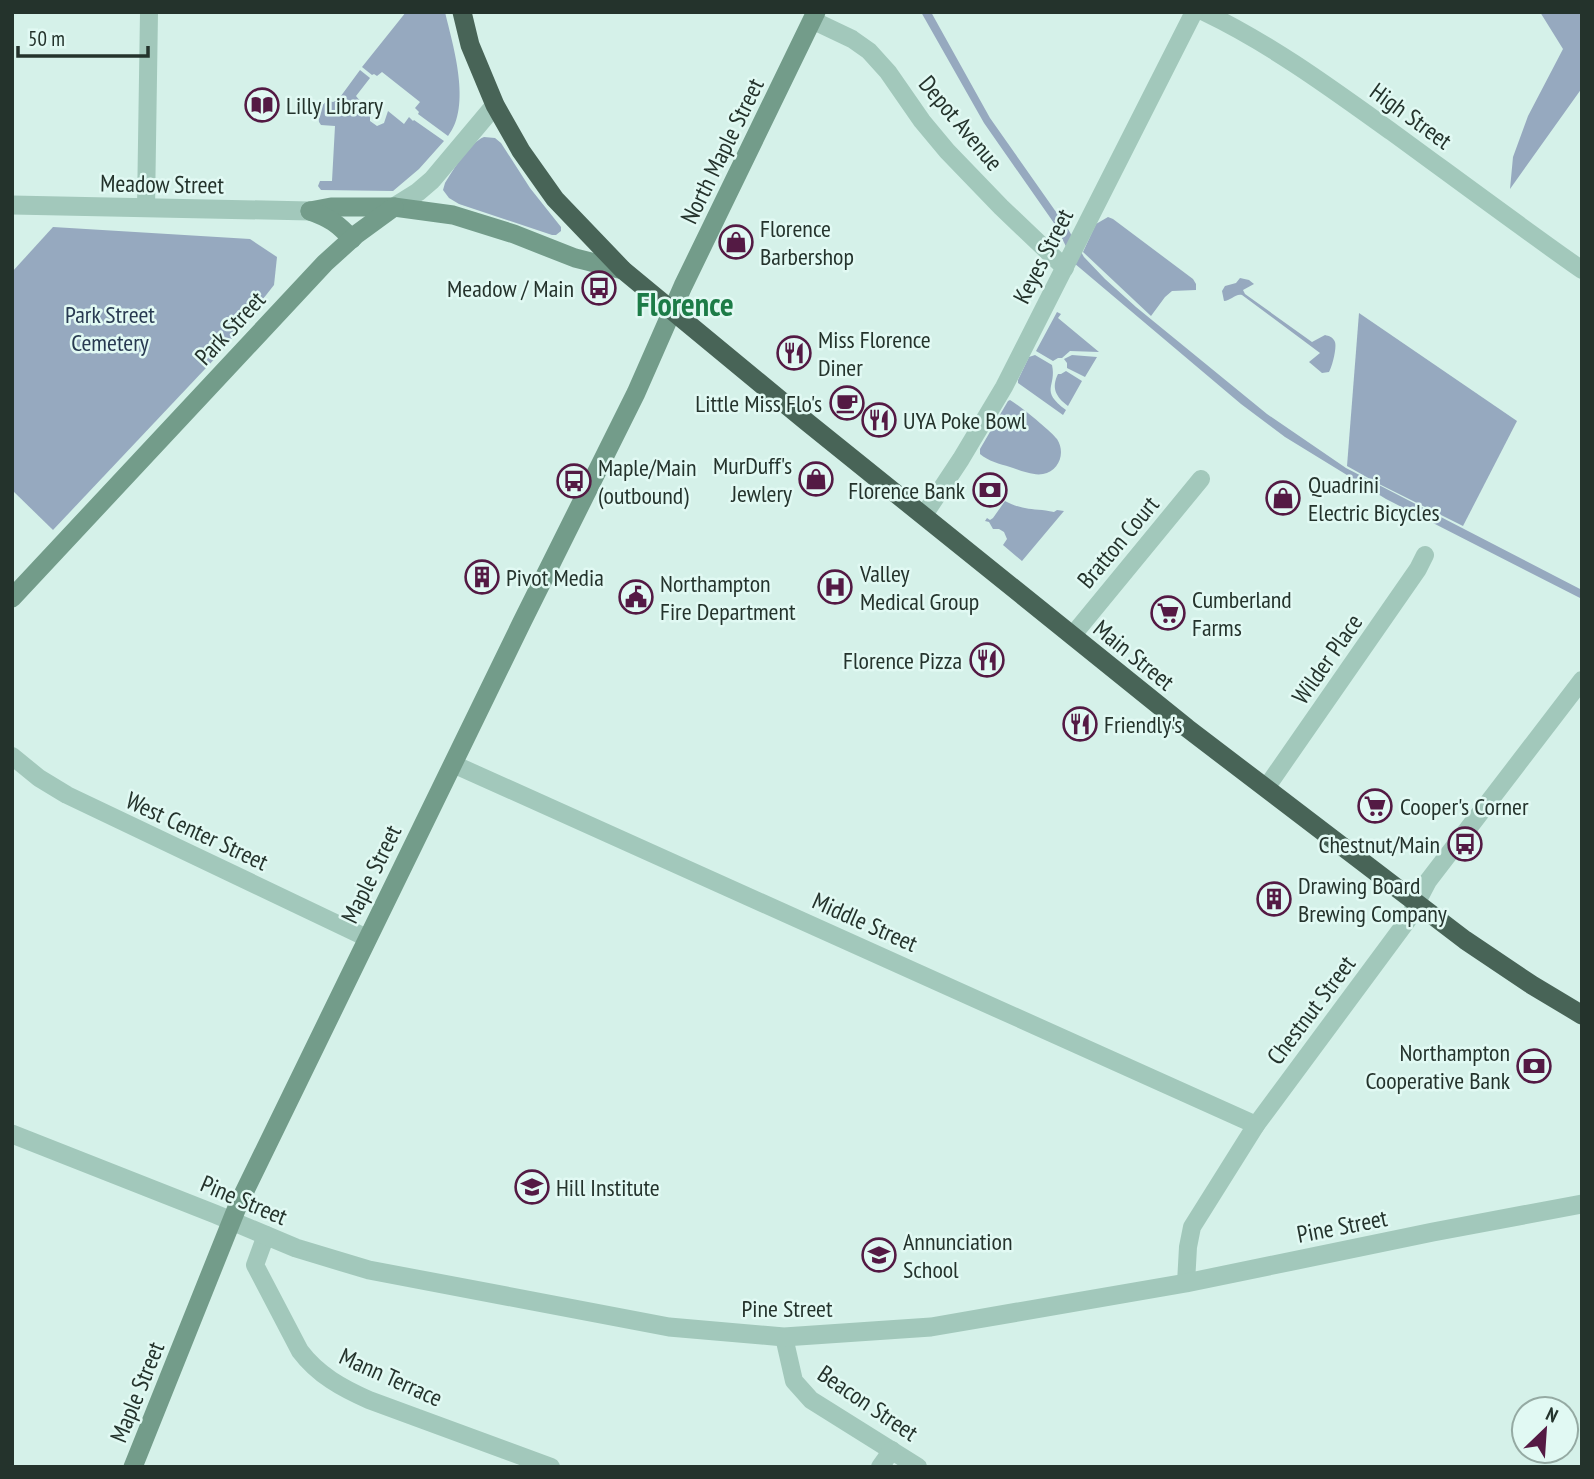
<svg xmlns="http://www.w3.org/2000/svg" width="1594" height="1479" font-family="'PT Sans Narrow',sans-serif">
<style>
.green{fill:#96a9bf}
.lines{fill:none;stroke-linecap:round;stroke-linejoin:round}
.minor{stroke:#a2c8bb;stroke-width:18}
.tertiary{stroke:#a2c8bb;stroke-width:19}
.secondary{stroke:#739c8a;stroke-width:19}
.trunk{stroke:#486457;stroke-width:19}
.labels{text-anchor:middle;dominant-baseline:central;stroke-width:5;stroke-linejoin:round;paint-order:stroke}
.poi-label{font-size:24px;fill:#24332c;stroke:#e1f9f3;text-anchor:start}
.street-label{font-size:24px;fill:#24332c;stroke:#e1f9f3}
.park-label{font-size:24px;fill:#283951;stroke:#e1f9f3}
.district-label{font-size:32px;font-weight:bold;fill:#1c7c47;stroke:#e1f9f3}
</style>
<rect width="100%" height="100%" fill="#d5f1e9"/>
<g class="green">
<path d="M406 12H445C453 46 472 106 448 136L418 114 419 112 415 108 420 102 382 72 377 76 374 74 372 75 362 67Z"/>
<path d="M921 12H931L990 118 1068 229 1084 257 1105 279 1136 307 1267 414 1346 468 1582 590V599L1386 499 1285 437 1241 404 1074 263 1056 226 984 123Z"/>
<path d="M1540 12H1582V88L1510 189 1513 157 1528 116 1563 49Z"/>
<path d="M360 70 370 78 356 96 370 113V121L377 126 384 123 388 111 404 124 409 117 413 121 414 120 444 141 419 169 393 191 321 190 318 186 320 181H332L335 126 321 125 319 122C318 113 319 105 328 101L333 102 338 100Z"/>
<path d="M484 137 495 138 501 143 530 188 561 227V231L556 235H552L459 204 449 198 443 190 445 183C454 169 469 143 484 137Z"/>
<path d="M1108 217 1113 219 1193 279 1196 284V290L1172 291 1165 297 1151 316 1083 252 1096 224Z"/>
<path d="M53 227 250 239 277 257 274 285 222 351 53 530 12 490V272Z"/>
<path d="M1240 278 1249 280 1254 284 1243 290 1245 294 1312 342 1325 335C1329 336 1333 337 1335 342 1337 348 1332 367 1329 372L1322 373 1309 362 1320 353 1242 295C1236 293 1230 301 1224 301L1222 291 1225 286 1236 283Z"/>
<path d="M1057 312 1061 314 1058 318 1099 352 1070 351 1062 358H1058L1053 361 1036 351Z"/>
<path d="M1359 313 1517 421 1463 526 1379 484 1347 466Z"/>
<path d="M1035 355 1052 365C1057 387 1039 390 1066 410L1063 415 1018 383V380L1029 357Z"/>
<path d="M1072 355 1097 357 1085 377 1067 368V363L1064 359Z"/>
<path d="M1066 371 1082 381 1068 406C1056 397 1051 388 1058 374H1061Z"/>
<path d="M1010 400C1019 405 1051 431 1057 439 1066 453 1059 471 1043 474 1033 476 1019 470 1010 467 1000 464 988 461 980 454V449L1008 401Z"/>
<path d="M1005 501C1024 511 1035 508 1054 512L1057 510 1064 511 1022 561 1003 545 1007 539 1004 532 999 529H993L989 522 985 521 987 518 990 520 993 518Z"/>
</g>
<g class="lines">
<g class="minor">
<path d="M1204 12C1271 44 1332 89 1392 132 1455 178 1518 225 1582 270"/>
<path d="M812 20 852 39 869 51 888 72 922 121 947 151 1001 207 1065 268"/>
<path d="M146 208 149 12"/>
<path d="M924 515 961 459 1004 387 1194 12"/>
<path d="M1072 636 1201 479"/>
<path d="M12 756 39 778 67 795 367 938"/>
<path d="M453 764 1256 1125"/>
<path d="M1266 788 1418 569 1425 555"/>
<path d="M266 1235 255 1265 300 1351C318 1375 342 1388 369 1400L551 1467"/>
<path d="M1186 1283 1188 1247 1192 1227 1256 1125 1407 921 1428 881 1582 680"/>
<path d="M784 1337 794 1381 811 1400 918 1467"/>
<path d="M880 1467 892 1450"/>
</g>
<g class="tertiary">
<path d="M12 205 310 211"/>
<path d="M394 207 418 192 432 180 495 105"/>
<path d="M12 1134 215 1214 296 1248 369 1270 669 1327 784 1337 931 1327 1186 1283 1433 1232 1582 1204"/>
</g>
<g class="secondary">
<path d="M310 211 331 207H394L453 215 514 234 575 258 623 270"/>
<path d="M310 211C330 218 338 224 352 239"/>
<path d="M12 598 325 263 357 234 394 207"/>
<path d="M133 1467 238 1205 522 622 636 393 683 286 816 12"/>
</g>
<path class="trunk" d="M462 12 470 45 495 105 521 151 555 199 623 270 807 422 1187 728 1465 940 1532 985 1582 1015"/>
</g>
<defs>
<symbol id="library-ring" viewBox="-11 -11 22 22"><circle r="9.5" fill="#e1f9f3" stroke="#541a44" stroke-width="1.5"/><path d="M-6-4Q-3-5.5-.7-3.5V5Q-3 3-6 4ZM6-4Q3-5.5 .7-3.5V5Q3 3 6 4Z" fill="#541a44"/></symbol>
<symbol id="shop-ring" viewBox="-11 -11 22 22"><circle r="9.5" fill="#e1f9f3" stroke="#541a44" stroke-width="1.5"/><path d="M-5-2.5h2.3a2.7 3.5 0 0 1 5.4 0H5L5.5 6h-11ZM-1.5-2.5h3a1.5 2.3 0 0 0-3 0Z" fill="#541a44"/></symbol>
<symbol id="bus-ring" viewBox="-11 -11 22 22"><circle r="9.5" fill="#e1f9f3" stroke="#541a44" stroke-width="1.5"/><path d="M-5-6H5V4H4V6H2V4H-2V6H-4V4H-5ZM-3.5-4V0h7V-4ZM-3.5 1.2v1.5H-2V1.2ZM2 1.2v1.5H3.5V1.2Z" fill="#541a44"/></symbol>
<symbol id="restaurant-ring" viewBox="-11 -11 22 22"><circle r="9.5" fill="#e1f9f3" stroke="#541a44" stroke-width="1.5"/><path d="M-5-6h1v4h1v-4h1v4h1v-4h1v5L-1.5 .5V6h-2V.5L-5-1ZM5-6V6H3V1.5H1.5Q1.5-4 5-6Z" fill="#541a44"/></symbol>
<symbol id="cafe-ring" viewBox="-11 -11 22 22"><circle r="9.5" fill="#e1f9f3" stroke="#541a44" stroke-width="1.5"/><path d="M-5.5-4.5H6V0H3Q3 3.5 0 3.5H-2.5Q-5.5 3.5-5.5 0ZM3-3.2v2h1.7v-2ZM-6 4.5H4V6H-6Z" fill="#541a44"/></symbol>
<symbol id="bank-ring" viewBox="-11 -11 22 22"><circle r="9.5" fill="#e1f9f3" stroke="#541a44" stroke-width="1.5"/><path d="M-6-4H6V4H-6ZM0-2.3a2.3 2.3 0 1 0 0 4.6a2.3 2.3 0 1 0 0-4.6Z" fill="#541a44"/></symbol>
<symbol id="building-ring" viewBox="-11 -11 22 22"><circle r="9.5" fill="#e1f9f3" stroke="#541a44" stroke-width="1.5"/><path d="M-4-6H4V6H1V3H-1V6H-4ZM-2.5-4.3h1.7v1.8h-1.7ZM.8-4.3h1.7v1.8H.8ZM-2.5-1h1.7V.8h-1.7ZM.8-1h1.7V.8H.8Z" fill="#541a44"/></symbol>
<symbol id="hospital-ring" viewBox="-11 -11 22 22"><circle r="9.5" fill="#e1f9f3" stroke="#541a44" stroke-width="1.5"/><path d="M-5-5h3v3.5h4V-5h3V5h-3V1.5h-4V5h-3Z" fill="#541a44"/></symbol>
<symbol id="civic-ring" viewBox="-11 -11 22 22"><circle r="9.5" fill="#e1f9f3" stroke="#541a44" stroke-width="1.5"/><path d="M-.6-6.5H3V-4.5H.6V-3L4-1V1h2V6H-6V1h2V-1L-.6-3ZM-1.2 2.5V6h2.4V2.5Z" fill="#541a44"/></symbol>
<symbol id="supermarket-ring" viewBox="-11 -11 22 22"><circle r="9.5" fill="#e1f9f3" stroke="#541a44" stroke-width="1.5"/><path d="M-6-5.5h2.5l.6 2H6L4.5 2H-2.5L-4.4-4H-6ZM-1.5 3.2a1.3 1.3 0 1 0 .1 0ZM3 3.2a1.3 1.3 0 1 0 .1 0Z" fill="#541a44"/></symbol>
<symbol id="school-ring" viewBox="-11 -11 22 22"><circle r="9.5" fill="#e1f9f3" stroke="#541a44" stroke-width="1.5"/><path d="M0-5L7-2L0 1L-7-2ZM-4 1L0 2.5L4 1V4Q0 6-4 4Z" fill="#541a44"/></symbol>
</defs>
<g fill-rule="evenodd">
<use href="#library-ring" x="243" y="86" width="38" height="38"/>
<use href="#shop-ring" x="717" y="223" width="38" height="38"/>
<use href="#bus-ring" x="580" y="269" width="38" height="38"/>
<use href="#restaurant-ring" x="775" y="334" width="38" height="38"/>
<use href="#cafe-ring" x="828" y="384" width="38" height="38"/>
<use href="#restaurant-ring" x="860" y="401" width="38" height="38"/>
<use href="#shop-ring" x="797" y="460" width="38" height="38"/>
<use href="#bus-ring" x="555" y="462" width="38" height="38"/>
<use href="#bank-ring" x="971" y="471" width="38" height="38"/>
<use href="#shop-ring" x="1264" y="479" width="38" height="38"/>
<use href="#building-ring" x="463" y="558" width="38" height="38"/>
<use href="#hospital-ring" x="816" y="568" width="38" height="38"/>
<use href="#civic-ring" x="617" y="578" width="38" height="38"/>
<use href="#supermarket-ring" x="1149" y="594" width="38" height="38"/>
<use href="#restaurant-ring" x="968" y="641" width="38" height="38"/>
<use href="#restaurant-ring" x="1061" y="705" width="38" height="38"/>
<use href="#supermarket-ring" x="1356" y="787" width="38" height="38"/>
<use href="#bus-ring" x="1446" y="825" width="38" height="38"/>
<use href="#building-ring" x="1255" y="880" width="38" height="38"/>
<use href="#bank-ring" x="1515" y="1047" width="38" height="38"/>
<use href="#school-ring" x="513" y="1168" width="38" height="38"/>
<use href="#school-ring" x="860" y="1236" width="38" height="38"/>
</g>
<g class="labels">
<g class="poi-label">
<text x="286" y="105">Lilly Library</text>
<text x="760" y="228">Florence<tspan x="760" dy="28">Barbershop</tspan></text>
<text x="574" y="288" text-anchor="end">Meadow / Main</text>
<text x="818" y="339">Miss Florence<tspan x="818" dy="28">Diner</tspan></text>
<text x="822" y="403" text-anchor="end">Little Miss Flo's</text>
<text x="903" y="420">UYA Poke Bowl</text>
<text x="792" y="465" text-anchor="end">MurDuff's<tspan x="792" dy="28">Jewlery</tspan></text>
<text x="598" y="467">Maple/Main<tspan x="598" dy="28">(outbound)</tspan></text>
<text x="1308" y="484">Quadrini<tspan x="1308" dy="28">Electric Bicycles</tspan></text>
<text x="965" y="490" text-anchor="end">Florence Bank</text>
<text x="860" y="573">Valley<tspan x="860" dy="28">Medical Group</tspan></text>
<text x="506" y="577">Pivot Media</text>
<text x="660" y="583">Northampton<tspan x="660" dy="28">Fire Department</tspan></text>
<text x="1192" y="599">Cumberland<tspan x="1192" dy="28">Farms</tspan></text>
<text x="962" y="660" text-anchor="end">Florence Pizza</text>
<text x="1104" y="724">Friendly's</text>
<text x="1400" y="806">Cooper's Corner</text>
<text x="1440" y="844" text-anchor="end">Chestnut/Main</text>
<text x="1298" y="885">Drawing Board<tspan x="1298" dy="28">Brewing Company</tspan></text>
<text x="1510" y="1052" text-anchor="end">Northampton<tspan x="1510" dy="28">Cooperative Bank</tspan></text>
<text x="556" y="1187">Hill Institute</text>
<text x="903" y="1241">Annunciation<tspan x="903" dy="28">School</tspan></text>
</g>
<g class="street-label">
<text transform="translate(1411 116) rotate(36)">High Street</text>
<text transform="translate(961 123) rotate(50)">Depot Avenue</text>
<text transform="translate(722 151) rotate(-64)">North Maple Street</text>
<text transform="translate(162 184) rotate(1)">Meadow Street</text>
<text transform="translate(1043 256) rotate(-63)">Keyes Street</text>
<text transform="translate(230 328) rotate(-47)">Park Street</text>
<text transform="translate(1118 542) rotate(-50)">Bratton Court</text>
<text transform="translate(1134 655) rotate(39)">Main Street</text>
<text transform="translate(1327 659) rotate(-55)">Wilder Place</text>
<text transform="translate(197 831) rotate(25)">West Center Street</text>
<text transform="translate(371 874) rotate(-64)">Maple Street</text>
<text transform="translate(865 922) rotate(24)">Middle Street</text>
<text transform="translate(1311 1010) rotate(-53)">Chestnut Street</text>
<text transform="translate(244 1200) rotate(23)">Pine Street</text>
<text transform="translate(1342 1226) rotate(-11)">Pine Street</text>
<text x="787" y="1308">Pine Street</text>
<text transform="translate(391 1377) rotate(24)">Mann Terrace</text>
<text transform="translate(137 1392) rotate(-68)">Maple Street</text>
<text transform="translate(868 1403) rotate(34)">Beacon Street</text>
</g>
<g class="park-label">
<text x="110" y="314">Park Street<tspan x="110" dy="28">Cemetery</tspan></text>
</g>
<g class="district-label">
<text x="685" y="304">Florence</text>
</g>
</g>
<rect width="1594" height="1479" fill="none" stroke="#24332c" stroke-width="28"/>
<g transform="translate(1545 1430) rotate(25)"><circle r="33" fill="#e1f9f3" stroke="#95aaa3" stroke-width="2"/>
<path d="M0-5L12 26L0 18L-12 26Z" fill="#541a44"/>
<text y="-10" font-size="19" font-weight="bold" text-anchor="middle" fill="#24332c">N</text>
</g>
<path d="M18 46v10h130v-10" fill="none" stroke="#24332c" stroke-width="3.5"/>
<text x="28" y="46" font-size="21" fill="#24332c" stroke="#e1f9f3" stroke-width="5" paint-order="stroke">50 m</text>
</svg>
